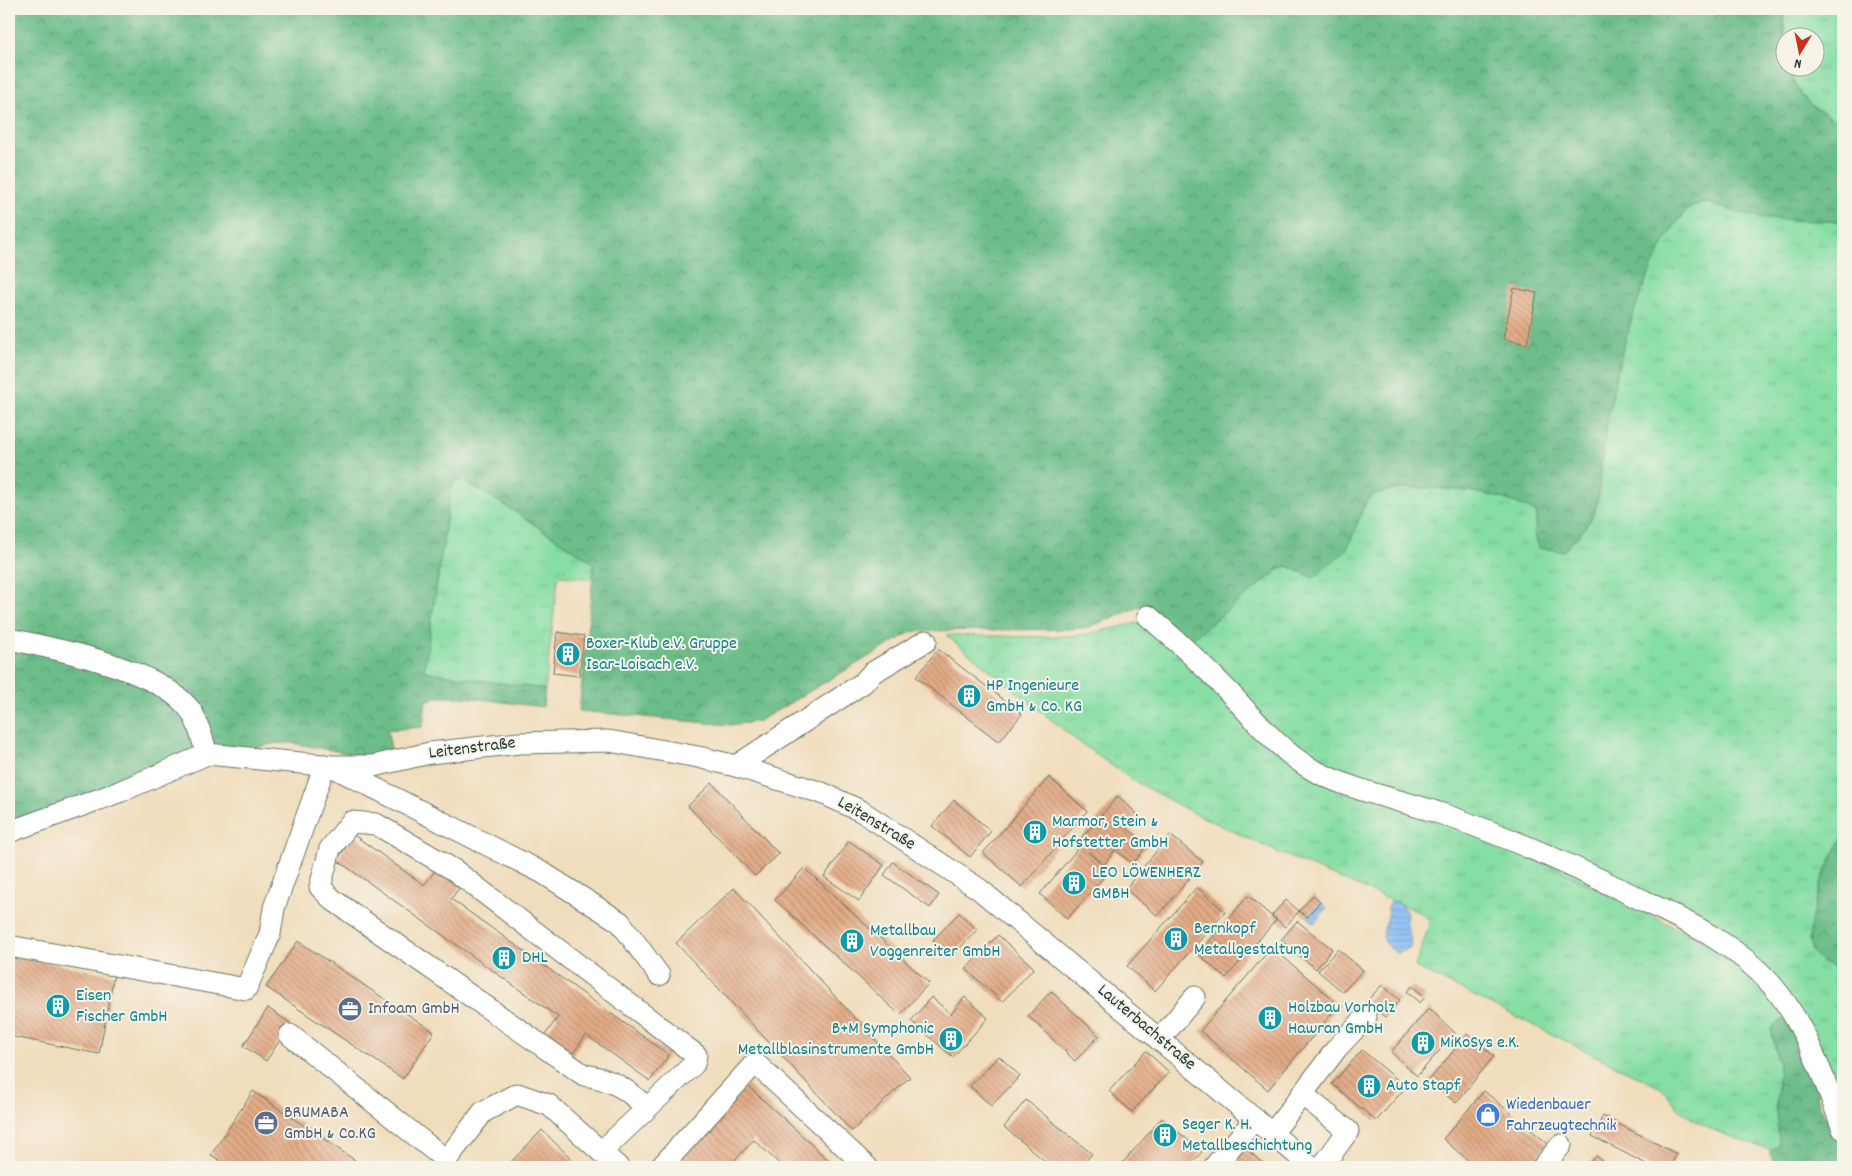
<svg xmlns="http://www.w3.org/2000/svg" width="1852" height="1176" font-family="Dekko,sans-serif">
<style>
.grass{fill:url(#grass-tufts);stroke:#528e6c}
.forest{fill:url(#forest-crowns);stroke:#467d5e}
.water{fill:url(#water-rules);stroke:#527c94}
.building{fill:url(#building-back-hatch)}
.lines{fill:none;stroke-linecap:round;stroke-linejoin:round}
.minor-casing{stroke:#687564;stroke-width:23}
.minor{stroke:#fff;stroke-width:21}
.labels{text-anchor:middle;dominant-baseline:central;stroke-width:4;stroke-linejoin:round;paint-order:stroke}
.culture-label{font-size:18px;fill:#0d838f;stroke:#f7f3e8;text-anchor:start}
.street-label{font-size:18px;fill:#1f3d34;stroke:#f7f3e8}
.service-label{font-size:18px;fill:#4e5e75;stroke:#f7f3e8;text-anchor:start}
.shop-label{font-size:18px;fill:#366cbe;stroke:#f7f3e8;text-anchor:start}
</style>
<defs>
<pattern id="grass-tufts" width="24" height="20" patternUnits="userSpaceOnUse" patternTransform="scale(1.25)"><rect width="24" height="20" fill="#85dea3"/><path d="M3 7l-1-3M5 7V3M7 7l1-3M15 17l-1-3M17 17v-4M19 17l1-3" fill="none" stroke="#72bf8d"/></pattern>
<pattern id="forest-crowns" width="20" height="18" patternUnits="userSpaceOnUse" patternTransform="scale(1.25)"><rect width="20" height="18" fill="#6cbd89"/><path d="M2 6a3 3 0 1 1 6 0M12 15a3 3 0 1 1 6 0" fill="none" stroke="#589b71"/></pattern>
<pattern id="water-rules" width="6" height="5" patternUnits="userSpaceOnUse" patternTransform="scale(1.25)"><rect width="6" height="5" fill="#85bcf5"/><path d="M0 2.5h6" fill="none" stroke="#6c9ac7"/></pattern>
<pattern id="building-back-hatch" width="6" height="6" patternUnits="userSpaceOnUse" patternTransform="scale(1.25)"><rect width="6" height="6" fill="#e3ab86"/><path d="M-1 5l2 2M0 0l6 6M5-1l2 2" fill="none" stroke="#b78c6e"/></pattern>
</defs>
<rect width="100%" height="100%" fill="#f7f3e8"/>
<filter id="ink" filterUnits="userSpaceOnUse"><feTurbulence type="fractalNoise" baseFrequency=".02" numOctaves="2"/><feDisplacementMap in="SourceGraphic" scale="10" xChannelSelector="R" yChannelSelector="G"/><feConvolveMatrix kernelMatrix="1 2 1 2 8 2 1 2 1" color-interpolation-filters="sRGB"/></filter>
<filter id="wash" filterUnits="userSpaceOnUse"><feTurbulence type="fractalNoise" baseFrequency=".0096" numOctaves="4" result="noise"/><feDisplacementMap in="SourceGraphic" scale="20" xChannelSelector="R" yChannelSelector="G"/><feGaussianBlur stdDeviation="1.12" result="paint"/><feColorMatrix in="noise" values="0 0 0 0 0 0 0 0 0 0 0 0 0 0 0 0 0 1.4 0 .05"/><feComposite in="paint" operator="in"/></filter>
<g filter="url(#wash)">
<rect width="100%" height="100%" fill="#f0ddbc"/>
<g class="grass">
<path d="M1783 9H1843V125C1815 107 1799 103 1789 68H1814V38L1785 37Z"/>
<path d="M1710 203C1756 219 1793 221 1841 221L1843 219V838C1822 867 1814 906 1809 940L1822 963 1843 971V1123L1804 1031 1735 947 1307 761 1185 644 1282 567 1288 566 1313 577 1348 547 1366 501C1383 480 1465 489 1490 495 1507 499 1523 505 1538 513L1535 535 1564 551C1575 540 1588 527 1594 512 1603 494 1600 465 1603 445 1614 374 1632 293 1670 232 1677 222 1684 210 1695 205 1699 203 1706 204 1710 203Z"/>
<path d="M454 480 463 481 489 495 591 561 594 566 593 579 560 576 558 578 545 689 491 682 424 671 451 487Z"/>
<path d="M1148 621 1282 753 1492 837 1733 956 1787 1018 1773 1026 1771 1029 1779 1065V1143L1777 1147 1770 1150C1744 1142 1706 1130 1685 1114 1676 1107 1670 1096 1661 1088L1415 967 1429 926 1428 919 1423 914 1277 852 1188 810 1132 780 1079 742 946 635 1052 637 1081 635Z"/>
</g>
<g class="forest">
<path d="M9 9H1783L1784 68H1789C1799 103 1815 107 1843 125V219L1841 221C1807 221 1773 221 1739 213 1726 210 1709 199 1696 205 1680 211 1671 231 1663 245 1630 306 1614 376 1604 444 1600 467 1599 489 1595 511L1587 525 1563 551 1539 548 1535 535 1537 513C1523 505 1506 499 1490 495 1465 489 1383 480 1366 501L1348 547 1337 559 1313 578 1288 566 1282 567 1185 644 1139 607 1089 627 1073 629 918 631 911 632 757 722 730 725 579 711 594 566 591 561 489 495 463 481 455 480 451 487 424 671 491 682 545 689 543 707 464 697H436L426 701 423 727 387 730 394 762 292 743H277L246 750 9 832Z"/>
<path d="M1843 838V971C1831 966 1819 963 1812 951 1801 931 1830 856 1843 838Z"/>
<path d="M1787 1018 1815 1079 1819 1105 1832 1126 1843 1151V1167H1774L1770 1150 1777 1147 1779 1143 1776 1112 1779 1065 1771 1029 1773 1026Z"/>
</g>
<g class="water">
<path d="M1398 901 1407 913C1404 927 1413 936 1410 948L1397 953C1376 939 1384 933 1389 913L1387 908 1390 902Z"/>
<path d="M1321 903 1327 908 1314 923 1308 917Z"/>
</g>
<g id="blocks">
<g class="building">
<path d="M1514 288 1537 293 1527 344 1503 339Z"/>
<path d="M557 632 584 636 579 676 553 673Z"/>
<path d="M938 649 1022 714 999 742 916 677Z"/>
<path d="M1049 777 1087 811 1022 887 983 853Z"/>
<path d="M712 783 779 854 755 876 688 806Z"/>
<path d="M1118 796 1137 814 1126 828 1148 844 1133 864 1115 850 1104 865 1088 852 1109 871 1067 919 1040 894 1080 846 1077 843Z"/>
<path d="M954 800 991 831 970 857 932 826Z"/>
<path d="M354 835 424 885 438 867 462 884 451 899 669 1055 650 1081 586 1035 572 1055 545 1035 558 1017 337 860Z"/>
<path d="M1170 835 1203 862 1158 916 1125 889Z"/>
<path d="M849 841 884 865 859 901 824 877Z"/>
<path d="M893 862 939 895 930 908 884 875Z"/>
<path d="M804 868 929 983 900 1015 775 900Z"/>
<path d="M1197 887 1225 912 1155 991 1127 966Z"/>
<path d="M734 888 910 1077 852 1131 676 943Z"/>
<path d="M1313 895 1320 901 1307 917 1299 911 1285 927 1272 915 1286 900 1299 911Z"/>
<path d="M1248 896 1276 920 1226 978 1198 954Z"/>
<path d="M959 913 977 930 951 957 933 940Z"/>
<path d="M1297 921 1332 949 1316 969 1281 940Z"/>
<path d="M998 935 1034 968 1002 1002 966 969Z"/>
<path d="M298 941 434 1032 403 1079 266 987Z"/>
<path d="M1272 947 1339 1005 1268 1090 1200 1031Z"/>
<path d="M1338 949 1363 970 1343 992 1318 971Z"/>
<path d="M9 955 114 975 99 1054 9 1036Z"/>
<path d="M1382 985 1400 1000 1385 1017 1366 1002Z"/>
<path d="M1412 986 1425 997 1420 1003 1407 992Z"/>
<path d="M1051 991 1099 1036 1075 1061 1028 1016Z"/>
<path d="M931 997 951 1014 965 997 988 1018 953 1057 911 1021Z"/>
<path d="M268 1008 291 1024 266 1061 243 1046Z"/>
<path d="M1429 1008 1455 1033 1417 1076 1391 1052Z"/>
<path d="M1467 1034 1494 1056 1456 1103 1429 1081Z"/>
<path d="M1362 1050 1406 1087 1376 1121 1332 1084Z"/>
<path d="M1146 1051 1169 1072 1132 1112 1109 1091Z"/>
<path d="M999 1056 1020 1076 991 1106 970 1086Z"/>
<path d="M747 1085 836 1167H783L754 1140 728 1167H670Z"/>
<path d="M253 1091 365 1167H230L211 1155Z"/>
<path d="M1484 1091 1548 1144 1528 1167H1476L1443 1139Z"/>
<path d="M1026 1100 1092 1154 1080 1167H1052L1004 1127Z"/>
<path d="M1603 1116 1677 1154 1670 1167H1652L1592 1136Z"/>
<path d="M1162 1118 1202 1152 1188 1167H1119Z"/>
<path d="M542 1130 580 1167H506Z"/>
<path d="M1243 1146 1267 1167H1224Z"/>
<path d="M1597 1156 1607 1167H1585Z"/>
</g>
</g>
</g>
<g filter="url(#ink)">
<use href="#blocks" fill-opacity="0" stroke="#687564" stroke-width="1"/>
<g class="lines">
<defs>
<g id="minor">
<path d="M1148 616C1176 640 1202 664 1227 690 1254 718 1278 750 1313 770 1352 791 1402 800 1445 815 1509 837 1571 865 1632 895 1681 919 1734 942 1771 984 1804 1021 1826 1083 1843 1129"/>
<path d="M9 639C59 650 160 668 191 711 198 721 203 742 207 754"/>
<path d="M736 766 863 683 872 673 926 641"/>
<path d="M337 769 543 873 620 922 659 975"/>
<path d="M9 832 119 792 207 754 332 766H373L430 753 519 743 609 741 698 757 736 766 822 793 861 811 979 889 1312 1167"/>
<path d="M9 946 246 989 270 934 274 908 325 765"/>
<path d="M290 1035 446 1160"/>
<path d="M1159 1040 1195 997"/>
<path d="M1302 1094 1348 1131 1322 1167"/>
<path d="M1272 1134 1337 1048 1366 1017"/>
<path d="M601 1152 694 1064 696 1055 454 870 376 824 351 822 330 849 320 887 333 900 584 1075C612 1079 627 1089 647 1108"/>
<path d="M441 1167 483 1112 517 1094 549 1105 618 1167"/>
<path d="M661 1167 755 1063 867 1167"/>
<path d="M1214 1167 1255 1119"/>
<path d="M1543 1167 1561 1145"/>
</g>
</defs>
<use href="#minor" class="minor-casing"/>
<use href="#minor" class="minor"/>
</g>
</g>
<defs>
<symbol id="building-disc" viewBox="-11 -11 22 22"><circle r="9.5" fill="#0f9aa8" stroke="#f7f3e8"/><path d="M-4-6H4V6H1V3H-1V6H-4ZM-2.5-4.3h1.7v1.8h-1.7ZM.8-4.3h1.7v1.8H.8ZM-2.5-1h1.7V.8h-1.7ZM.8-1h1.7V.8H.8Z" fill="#fff"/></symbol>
<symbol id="office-disc" viewBox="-11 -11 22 22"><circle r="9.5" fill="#5c6f8a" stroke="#f7f3e8"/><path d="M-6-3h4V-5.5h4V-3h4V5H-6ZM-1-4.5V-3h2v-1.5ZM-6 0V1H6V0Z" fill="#fff"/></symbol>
<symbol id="shop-disc" viewBox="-11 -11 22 22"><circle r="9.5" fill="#3f7fe0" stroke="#f7f3e8"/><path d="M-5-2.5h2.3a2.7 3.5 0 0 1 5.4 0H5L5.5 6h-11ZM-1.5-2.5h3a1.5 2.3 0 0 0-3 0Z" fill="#fff"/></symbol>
</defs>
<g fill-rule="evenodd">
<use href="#building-disc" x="554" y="640" width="28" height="28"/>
<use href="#building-disc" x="955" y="682" width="28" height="28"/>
<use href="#building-disc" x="1021" y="818" width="28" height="28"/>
<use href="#building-disc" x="1060" y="869" width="28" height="28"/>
<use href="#building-disc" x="1162" y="925" width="28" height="28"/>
<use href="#building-disc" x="838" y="927" width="28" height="28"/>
<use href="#building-disc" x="490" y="944" width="28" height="28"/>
<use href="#building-disc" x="44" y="992" width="28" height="28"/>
<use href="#office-disc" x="336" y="995" width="28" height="28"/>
<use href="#building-disc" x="1256" y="1004" width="28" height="28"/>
<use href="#building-disc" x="937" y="1025" width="28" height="28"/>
<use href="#building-disc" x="1409" y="1029" width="28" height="28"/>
<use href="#building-disc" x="1355" y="1072" width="28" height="28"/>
<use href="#shop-disc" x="1474" y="1101" width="28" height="28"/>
<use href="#office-disc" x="252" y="1109" width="28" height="28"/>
<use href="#building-disc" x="1151" y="1121" width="28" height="28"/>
</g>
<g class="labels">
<g class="culture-label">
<text x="586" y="644">Boxer-Klub e.V. Gruppe<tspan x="586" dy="21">Isar-Loisach e.V.</tspan></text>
<text x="986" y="686">HP Ingenieure<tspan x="986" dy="21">GmbH &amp; Co. KG</tspan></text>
<text x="1052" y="822">Marmor, Stein &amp;<tspan x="1052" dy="21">Hofstetter GmbH</tspan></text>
<text x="1092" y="873">LEO LÖWENHERZ<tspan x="1092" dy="21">GMBH</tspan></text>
<text x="1194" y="929">Bernkopf<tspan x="1194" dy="21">Metallgestaltung</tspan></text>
<text x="870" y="931">Metallbau<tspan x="870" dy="21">Voggenreiter GmbH</tspan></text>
<text x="522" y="958">DHL</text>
<text x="76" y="996">Eisen<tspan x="76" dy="21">Fischer GmbH</tspan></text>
<text x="1288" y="1008">Holzbau Vorholz<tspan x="1288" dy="21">Hawran GmbH</tspan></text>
<text x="934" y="1029" text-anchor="end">B+M Symphonic<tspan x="934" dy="21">Metallblasinstrumente GmbH</tspan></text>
<text x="1440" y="1043">MiKoSys e.K.</text>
<text x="1386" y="1086">Auto Stapf</text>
<text x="1182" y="1125">Seger K. H.<tspan x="1182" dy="21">Metallbeschichtung</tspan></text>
</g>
<g class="street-label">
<text transform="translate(472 749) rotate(-7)">Leitenstraße</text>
<text transform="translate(876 824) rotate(31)">Leitenstraße</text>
<text transform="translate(1146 1028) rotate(40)">Lauterbachstraße</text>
</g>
<g class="service-label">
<text x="368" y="1009">Infoam GmbH</text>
<text x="284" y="1113">BRUMABA<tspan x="284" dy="21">GmbH &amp; Co.KG</tspan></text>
</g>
<g class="shop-label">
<text x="1506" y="1105">Wiedenbauer<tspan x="1506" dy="21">Fahrzeugtechnik</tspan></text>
</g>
</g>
<rect width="1852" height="1176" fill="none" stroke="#f7f3e8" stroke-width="30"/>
<g transform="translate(1800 52) rotate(190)"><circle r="24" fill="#f7f3e8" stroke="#a1aaa0"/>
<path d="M0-4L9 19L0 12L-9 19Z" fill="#c8321e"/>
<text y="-8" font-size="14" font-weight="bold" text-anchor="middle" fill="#1f3d34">N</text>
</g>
</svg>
